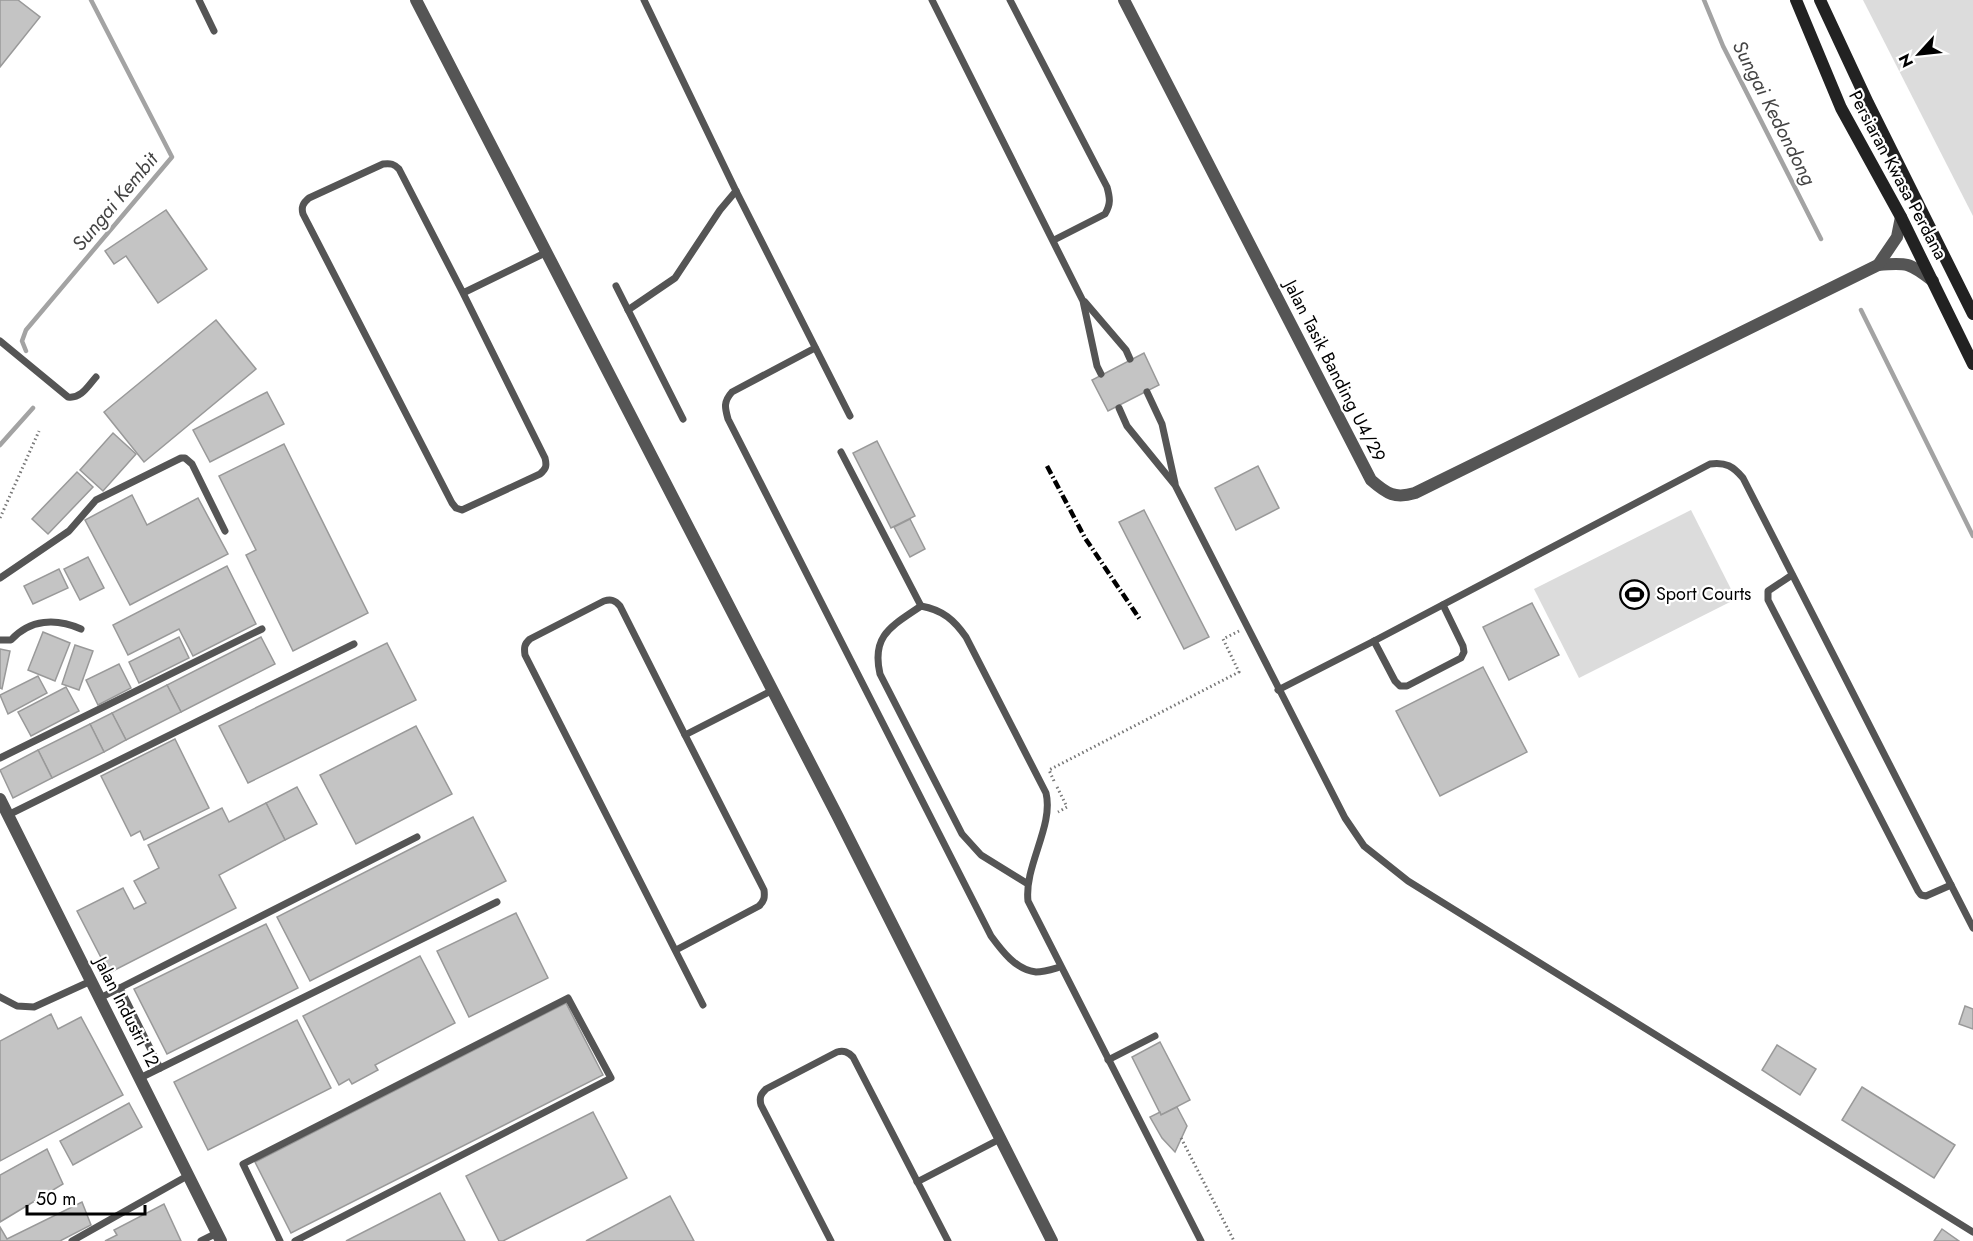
<svg xmlns="http://www.w3.org/2000/svg" width="1973" height="1241" font-family="Jost,sans-serif">
<style>
.green{fill:#dcdcdc}
.lines{fill:none;stroke-linecap:round;stroke-linejoin:round}
.stream{stroke:#a3a3a3;stroke-width:4.5}
.building{fill:#c4c4c4;stroke:#999;stroke-width:1.5}
.path{stroke:#777;stroke-width:3;stroke-dasharray:1.5 3;stroke-linecap:butt}
.service{stroke:#555;stroke-width:7}
.minor{stroke:#555;stroke-width:12}
.secondary{stroke:#222;stroke-width:12}
.rail{stroke:#000;stroke-width:4.5;stroke-dasharray:9 3 1.5 3;stroke-linecap:butt}
.labels{text-anchor:middle;dominant-baseline:central;stroke-width:4.5;stroke-linejoin:round;paint-order:stroke}
.street-label{font-size:18px;fill:#000;stroke:#fff}
.poi-label{font-size:18px;fill:#000;stroke:#fff;text-anchor:start}
.water-label{font-size:20px;font-style:italic;fill:#444;stroke:#fff}
</style>
<rect width="100%" height="100%" fill="#fff"/>
<g class="green">
<path d="M1863 0H1973V216Z"/>
<path d="M1691 510 1736 599 1579 678 1534 589Z"/>
</g>
<g class="lines">
<g class="stream">
<path d="M1704 0 1723 46 1821 239"/>
<path d="M1861 310 1973 536"/>
<path d="M26 351 22 341 26 330 172 157 91 0"/>
<path d="M0 445 33 408"/>
</g>
</g>
<g class="building">
<path d="M0 0H18L40 17 0 67Z"/>
<path d="M166 210 207 269 158 303 126 256 114 264 105 251Z"/>
<path d="M216 320 256 369 144 462 104 412Z"/>
<path d="M1144 353 1159 385 1108 411 1092 380Z"/>
<path d="M267 392 284 424 210 462 193 430Z"/>
<path d="M113 433 136 454 103 491 80 470Z"/>
<path d="M877 441 915 516 891 528 853 453Z"/>
<path d="M284 444 368 613 293 651 246 555 256 550 219 476Z"/>
<path d="M1258 466 1279 508 1236 530 1215 488Z"/>
<path d="M77 472 93 487 48 534 32 519Z"/>
<path d="M132 495 147 525 198 498 228 554 130 605 85 520Z"/>
<path d="M1144 510 1209 637 1184 649 1119 522Z"/>
<path d="M910 519 925 549 910 557 894 527Z"/>
<path d="M88 557 104 588 80 600 64 569Z"/>
<path d="M227 566 256 624 193 656 179 629 128 655 113 625Z"/>
<path d="M59 569 68 588 33 604 24 586Z"/>
<path d="M1532 603 1559 655 1509 680 1483 627Z"/>
<path d="M43 632 70 643 55 681 28 670Z"/>
<path d="M179 637 189 658 139 683 129 662Z"/>
<path d="M261 637 275 664 181 712 167 685Z"/>
<path d="M387 643 416 700 248 783 219 726Z"/>
<path d="M75 645 93 651 79 690 62 684Z"/>
<path d="M0 649 10 651 2 689 0 688Z"/>
<path d="M119 664 131 688 98 705 86 680Z"/>
<path d="M1483 667 1527 752 1440 796 1396 711Z"/>
<path d="M38 676 47 693 8 714 0 695Z"/>
<path d="M167 685 181 712 126 740 112 713Z"/>
<path d="M66 687 79 711 31 736 18 712Z"/>
<path d="M112 713 126 740 104 752 90 724Z"/>
<path d="M90 724 104 752 52 778 38 750Z"/>
<path d="M416 726 452 794 356 844 320 775Z"/>
<path d="M175 739 209 808 144 840 140 831 131 836 101 776Z"/>
<path d="M38 750 52 778 13 798 0 770Z"/>
<path d="M297 787 317 824 285 840 266 803Z"/>
<path d="M266 803 285 840 219 875 236 908 109 973 77 911 123 888 134 909 146 903 134 881 159 868 148 845 222 808 229 822Z"/>
<path d="M473 817 506 881 310 981 277 917Z"/>
<path d="M516 913 548 978 469 1017 437 951Z"/>
<path d="M266 924 298 988 167 1054 134 989Z"/>
<path d="M420 956 455 1023 375 1065 378 1070 352 1084 349 1079 339 1085 303 1016Z"/>
<path d="M566 1003 603 1075 291 1233 255 1162Z"/>
<path d="M1965 1006 1973 1009V1029L1959 1024Z"/>
<path d="M51 1014 58 1029 81 1017 123 1095 0 1161V1041Z"/>
<path d="M297 1020 331 1088 208 1150 174 1082Z"/>
<path d="M1160 1042 1190 1100 1161 1115 1132 1057Z"/>
<path d="M1777 1045 1816 1069 1800 1095 1762 1070Z"/>
<path d="M1862 1087 1955 1145 1934 1178 1842 1120Z"/>
<path d="M129 1103 142 1127 73 1165 60 1141Z"/>
<path d="M1177 1107 1187 1126 1175 1152 1162 1138 1150 1117 1160 1112 1161 1115Z"/>
<path d="M593 1112 627 1178 503 1241H499L466 1176Z"/>
<path d="M47 1149 63 1184 0 1222V1175Z"/>
<path d="M440 1193 465 1241H346Z"/>
<path d="M670 1196 694 1241H586Z"/>
<path d="M82 1202 91 1225 60 1241H0V1227L7 1239Z"/>
<path d="M164 1204 181 1241H105L117 1235 114 1230Z"/>
<path d="M1942 1229 1959 1241H1934Z"/>
</g>
<g class="lines">
<g class="path">
<path d="M0 518 39 431"/>
<path d="M1054 781 1049 770 1239 672 1223 639 1239 631"/>
<path d="M1057 787 1067 807 1058 812"/>
<path d="M1181 1138 1234 1241"/>
</g>
<g class="service">
<path d="M199 0 214 31"/>
<path d="M644 0 736 191 850 416"/>
<path d="M932 0 1083 301 1097 366 1101 374"/>
<path d="M1010 0 1107 187C1110 198 1111 204 1105 214L1054 240"/>
<path d="M616 286 683 419"/>
<path d="M463 293 399 169C394 164 391 163 383 164L309 198C303 203 301 207 303 214L452 503 456 508 462 510 540 474C546 469 547 466 545 458L463 293 547 252"/>
<path d="M1085 302 1126 350 1130 359"/>
<path d="M628 310 675 278 720 210 736 191"/>
<path d="M0 341 68 397C81 399 88 386 96 377"/>
<path d="M815 348 732 392C723 402 725 408 728 419L991 936C1002 951 1016 970 1036 972 1044 972 1053 969 1060 967"/>
<path d="M1147 392 1162 424 1175 483"/>
<path d="M1119 408 1127 426 1175 485 1345 818 1364 846 1408 881 1973 1232"/>
<path d="M841 452 921 606"/>
<path d="M1792 575 1768 591V600L1918 891 1921 895 1926 896 1951 885"/>
<path d="M0 578 69 531 96 500 181 458H185L192 464 225 531"/>
<path d="M0 640H11C30 619 56 618 81 629"/>
<path d="M1374 641 1395 681 1400 686H1407L1461 658 1464 652 1463 646 1443 605"/>
<path d="M1278 690 1374 641 1710 464C1726 462 1733 466 1743 478L1973 928"/>
<path d="M685 735 620 606C615 600 611 599 604 601L530 639C524 644 524 648 525 655L703 1005"/>
<path d="M0 758 262 629"/>
<path d="M8 815 354 644"/>
<path d="M1028 884 981 855 962 834 880 674C871 635 892 626 921 606 943 610 954 620 966 637L1046 793C1054 826 1024 866 1028 901L1201 1241"/>
<path d="M676 950 759 906C764 901 765 898 764 890L685 735 773 690"/>
<path d="M120 988 160 1068"/>
<path d="M0 997 17 1006 34 1007 91 981"/>
<path d="M100 998 417 837"/>
<path d="M1108 1060 1155 1036"/>
<path d="M140 1078 497 902"/>
<path d="M917 1182 1000 1139"/>
<path d="M72 1241 189 1175"/>
<path d="M201 1241 217 1233"/>
<path d="M280 1241 243 1164 568 998 611 1078 295 1241"/>
<path d="M831 1241 761 1105C759 1097 761 1094 766 1089L837 1052C844 1050 848 1052 853 1057L948 1241"/>
</g>
<g class="minor">
<path d="M416 0 838 817 1052 1241"/>
<path d="M1124 0 1371 480C1387 494 1395 499 1415 493L1878 265C1907 262 1910 263 1933 281"/>
<path d="M1878 265 1897 237 1901 217"/>
<path d="M0 799 221 1241"/>
</g>
<g class="secondary">
<path d="M1796 0 1841 108 1901 217 1973 364"/>
<path d="M1820 0 1868 103 1973 314"/>
</g>
<path class="rail" d="M1047 466 1085 538 1141 621"/>
</g>
<defs>
<symbol id="stadium-ring" viewBox="-11 -11 22 22"><circle r="9.5" fill="#fff" stroke="#000" stroke-width="1.5"/><path d="M0-5a6.5 5 0 1 0 0 10a6.5 5 0 1 0 0-10ZM-3.5-1.8h7v3.6h-7Z" fill="#000"/></symbol>
</defs>
<g fill-rule="evenodd">
<use href="#stadium-ring" x="1618" y="578" width="33" height="33"/>
</g>
<g class="labels">
<g class="street-label">
<text transform="translate(1898 175) rotate(62)">Persiaran Kwasa Perdana</text>
<text transform="translate(1335 371) rotate(63)">Jalan Tasik Banding U4/29</text>
<text transform="translate(127 1012) rotate(63)">Jalan Industri 12</text>
</g>
<g class="poi-label">
<text x="1656" y="594">Sport Courts</text>
</g>
<g class="water-label">
<text transform="translate(1774 113) rotate(63)">Sungai Kedondong</text>
<text transform="translate(115 202) rotate(-50)">Sungai Kembit</text>
</g>
</g>
<g transform="translate(1919 54) rotate(243)" stroke="#ffffff" stroke-width="4.5" paint-order="stroke">
<path d="M0-4.5L10 22L0 15L-10 22Z" fill="#000000"/>
<text y="-9" font-size="16" font-weight="bold" text-anchor="middle" fill="#000000">N</text>
</g>
<path d="M27 1205v9h118v-9" fill="none" stroke="#000000" stroke-width="3"/>
<text x="36" y="1205" font-size="18" fill="#000000" stroke="#ffffff" stroke-width="4.5" paint-order="stroke">50 m</text>
</svg>
